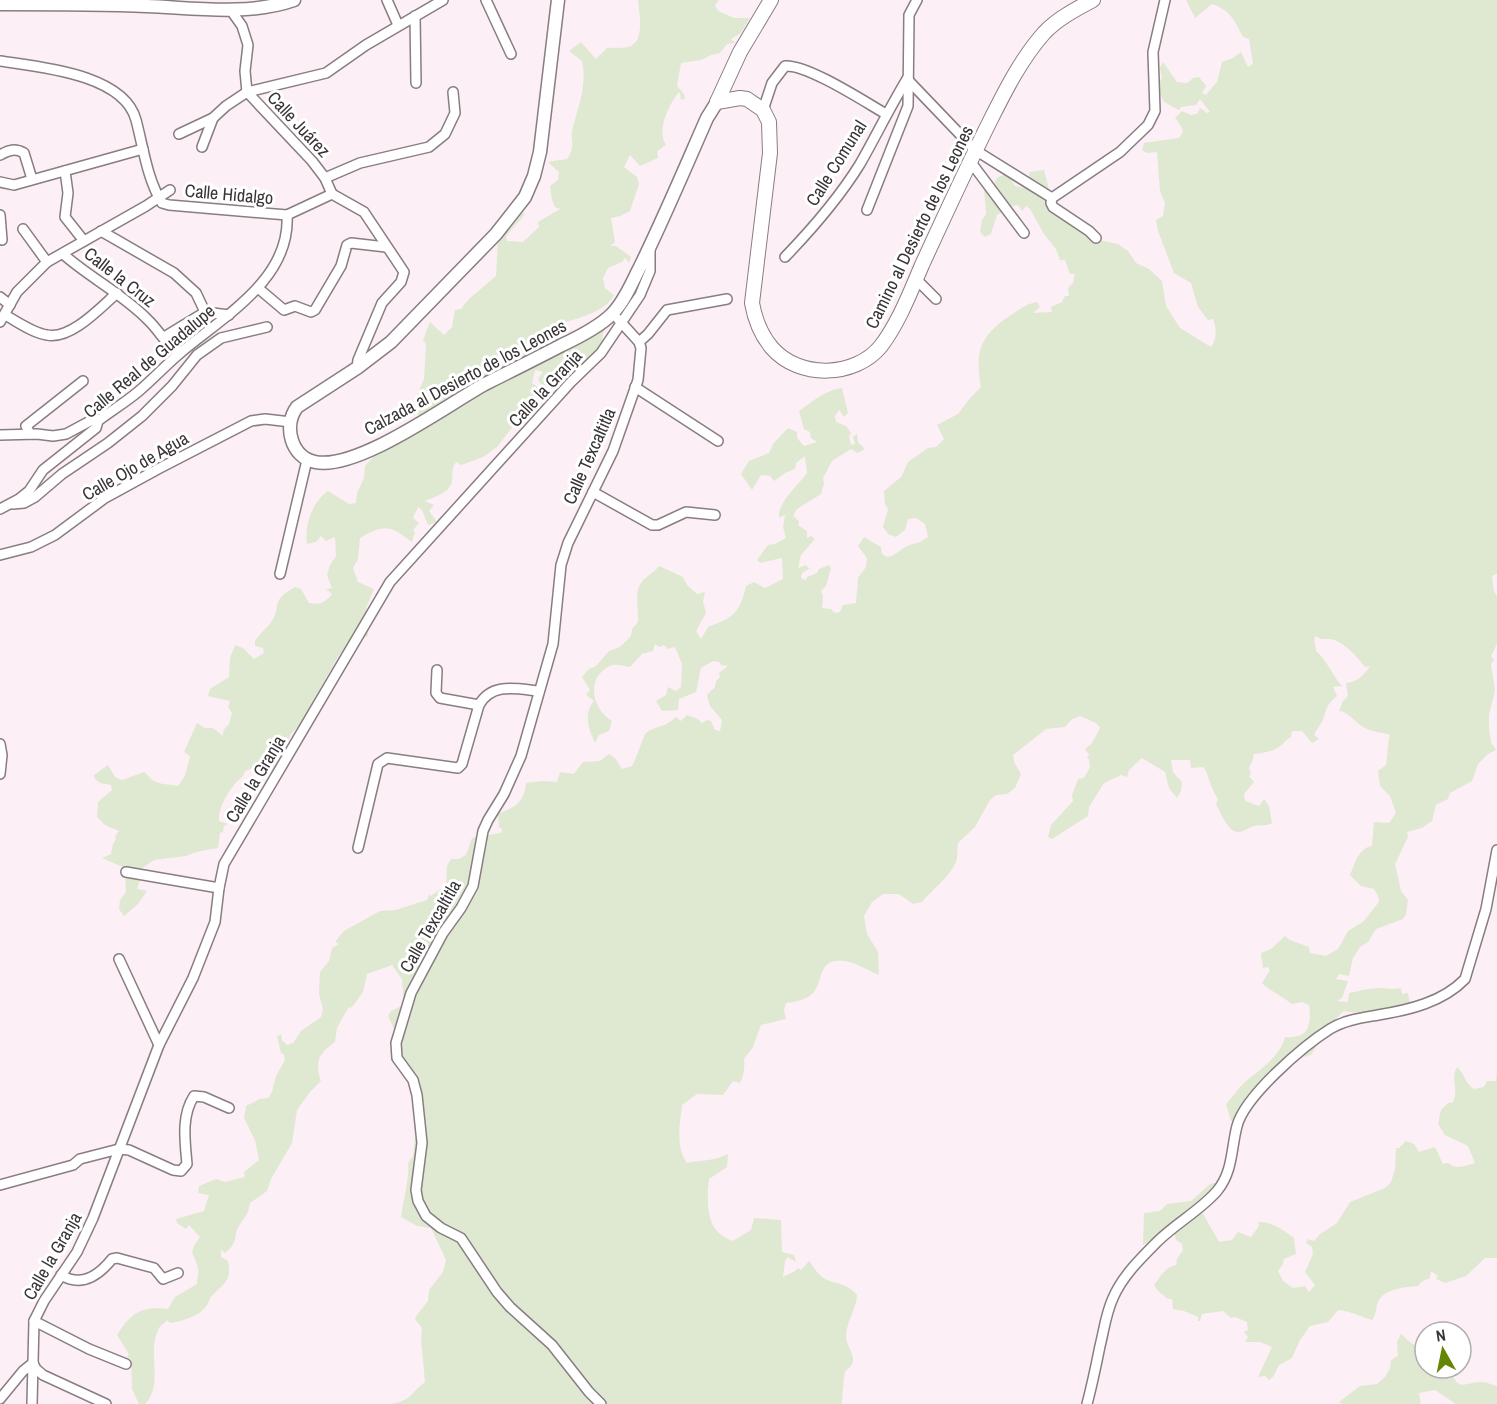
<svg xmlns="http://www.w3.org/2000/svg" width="1497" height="1404" font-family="'Archivo Narrow',sans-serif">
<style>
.green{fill:#dfe9d1}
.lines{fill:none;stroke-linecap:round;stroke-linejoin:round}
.minor-casing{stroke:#887d82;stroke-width:12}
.tertiary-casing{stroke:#887d82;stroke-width:15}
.secondary-casing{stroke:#887d82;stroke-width:16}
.minor{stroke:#fff;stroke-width:9}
.tertiary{stroke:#fff;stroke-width:12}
.secondary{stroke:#fff;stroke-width:14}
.labels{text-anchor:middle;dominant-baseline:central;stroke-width:6;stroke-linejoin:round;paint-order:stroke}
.street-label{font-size:18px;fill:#393436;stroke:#fff}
</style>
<rect width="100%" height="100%" fill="#fceff5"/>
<g class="green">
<path d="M638 0H719L715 5 718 11 734 18H750L741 33 731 39 736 43 727 44 720 53 711 55 701 60 681 63 677 86 684 94 685 99 681 100 680 93H678C669 105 656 130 666 145L657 151 658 158 640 166 630 155 624 167 637 177 639 184 630 211 620 216 611 218 615 242 610 246H616L631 257 629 263 625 258 622 262 608 268 603 278 605 288 614 295C607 310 581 318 565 322L559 338 572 346 605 316 608 325 603 333 602 343 578 376 556 380 552 379 549 387 543 388 538 379 543 372 535 370 532 383 542 390 541 398 533 405 528 415 514 425 497 447 483 457 461 465 456 462C451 469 453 472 452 481 450 493 434 497 425 501L434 505 429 511 437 522 428 525 422 510 418 507 413 518 419 523 413 530 415 532 412 542C391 526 385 523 360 538L358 559 353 568 358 582 374 589 366 608 368 636 350 643 339 655 311 704 308 716 291 734 274 768 259 766 245 771C243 779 238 779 234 785 226 795 218 809 219 821L228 824 224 826 223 832 220 833 218 848 196 852 186 856 154 860 135 873 141 876 137 889 147 891 138 904 124 916 119 909 120 900 126 892 125 868 102 858 111 854 113 844 116 839 115 836 119 831 105 825 97 817 98 802 112 790 111 785 100 783 95 779 94 775 108 765 115 777 122 780 144 772C147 774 149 777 152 780 159 785 170 784 178 786L185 776 190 756 184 752 197 723 205 728H213L223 736V731L229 724 232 713 228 707 230 701 208 696 210 689 229 677 230 658 235 645 243 648 254 659 264 653 263 648 255 646V641C259 635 263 631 268 626 284 609 267 602 295 587L301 589 309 603C320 605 325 603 332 594L326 589 332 588 327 575 330 565 336 556 335 537 326 541 321 536 316 542 307 544C304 525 313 501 328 491L349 504 356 503 357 493 364 478 365 466 388 440 420 417 414 408 418 393 424 379 426 344 423 340 430 322 444 335 452 327 455 310 461 309 469 299 496 276 498 238 519 212 525 214C519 222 511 229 506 237L507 241 523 242 539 227 538 222 560 209 555 207 552 200 550 186 558 180 559 172 548 162 567 159C577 145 569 141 573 127 579 104 587 85 582 61L569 51 581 42 596 59 607 48C615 47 623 49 631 46 645 39 639 13 638 0Z"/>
<path d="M1186 0H1497V574L1492 576 1494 591 1497 596V644L1491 656 1494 660 1491 664 1495 690 1489 715V728L1491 742 1496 750 1488 754 1478 764 1472 781 1450 793 1448 799 1436 805 1432 821 1422 828 1407 832 1408 837 1395 864 1401 891 1408 900 1406 914 1403 919 1376 929 1368 942 1360 947 1353 958 1349 976 1339 974 1336 979 1348 981 1342 998 1337 1001 1348 1002 1349 993C1359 991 1370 988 1380 988 1388 988 1392 990 1401 988L1402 994 1408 993 1410 1004 1370 1019 1358 1013 1344 1011C1331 1022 1320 1040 1311 1055L1288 1061 1243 1116 1231 1121 1226 1104C1233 1097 1238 1088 1245 1082 1260 1069 1280 1057 1285 1037 1308 1039 1312 1026 1309 1005L1302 1002 1292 1004C1282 996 1271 992 1262 983L1270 970 1268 967 1263 968 1261 953 1271 949 1285 936 1290 940 1309 947 1310 953 1326 956 1338 949 1348 931 1363 922 1379 902 1378 896 1374 889 1361 886 1350 875C1355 863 1359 848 1372 846L1374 822 1389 823 1396 813 1390 796 1380 786 1378 771 1386 765C1388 755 1387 745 1390 735 1382 732 1372 732 1365 728 1355 723 1351 713 1339 711L1343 701 1348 696 1346 683C1358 682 1364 675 1370 666L1365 667C1357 656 1343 641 1330 639 1323 639 1321 640 1316 636L1314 638 1316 651C1327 660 1332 675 1342 686L1333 687 1337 696C1323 709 1329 706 1322 722 1319 727 1316 730 1314 735L1319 739 1312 743 1302 731H1292L1291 737C1285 740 1284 744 1279 747 1272 752 1262 753 1254 754L1252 762 1249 767 1251 774 1249 776 1254 782 1244 794 1245 801 1259 806 1264 799 1269 806 1272 823C1265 827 1260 824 1254 826 1249 827 1245 831 1240 832 1227 833 1222 813 1216 805L1218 799C1211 789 1209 777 1204 767L1191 768 1190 760H1171L1173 772 1182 782 1181 791 1177 798 1169 788 1165 772 1142 758 1129 770 1127 777 1121 775 1104 783 1089 807 1088 816 1052 839 1048 837 1051 825 1073 801 1072 795 1078 779 1084 778 1090 767 1089 759 1087 758 1089 755 1085 749 1092 743 1100 728 1096 723 1080 716 1071 720 1065 727 1046 729 1013 755 1014 762 1021 774 1015 788 1007 794 996 795 990 800 975 827 958 843C957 849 958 857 956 862 950 877 932 889 922 902L913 904 899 894H883L872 902 864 916 867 934 878 952 879 975C868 971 856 962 844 961 816 958 825 981 812 994 806 1000 794 1002 786 1003L784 1010 786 1019 761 1025 753 1047 744 1059C745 1066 744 1076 740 1083L733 1081 723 1095 697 1094 682 1105C680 1124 675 1146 687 1163 701 1160 715 1161 728 1154L727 1167 709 1179C707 1193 706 1220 717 1231 721 1236 727 1239 733 1241L751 1230 754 1218 781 1220 782 1252 794 1255 796 1262 787 1257 785 1261 783 1277 795 1271 798 1268 801 1270 809 1261C813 1266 817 1273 822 1277 833 1285 845 1281 857 1295 856 1310 847 1320 846 1335 845 1344 854 1352 853 1361 852 1368 848 1367 845 1372 844 1374 842 1401 842 1404H390C413 1400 409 1394 425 1382L421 1339 422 1328 415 1319 417 1315 428 1301 429 1290 443 1272 446 1260 431 1228 417 1226 401 1217C403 1201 410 1177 408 1163L413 1156 415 1139 421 1127 418 1107 419 1083 398 1051 394 1029 388 1016 391 1011 404 1005 402 979 392 965 367 974 363 992 352 1007 348 1008 337 1028 335 1042C319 1053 314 1062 321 1081L310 1092 297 1110 292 1143 271 1179 267 1191 250 1203C248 1216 245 1216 239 1226 233 1235 239 1243 225 1253L221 1250V1257L228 1261C232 1283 223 1283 211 1297 209 1299 209 1302 207 1305 200 1316 183 1321 170 1323L167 1320C165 1323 159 1326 158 1330 147 1353 164 1384 145 1404H139L132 1389 131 1359 127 1357 129 1354 117 1335C131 1313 141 1306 168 1309L175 1297 197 1284C197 1279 199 1274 198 1269 195 1252 186 1256 200 1237L189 1225 186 1229 177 1223 176 1219 204 1211 209 1195 198 1193 199 1186 216 1179 225 1182 245 1177 244 1172 259 1160 255 1140 244 1118 246 1106 260 1099 268 1098 272 1092 276 1076 285 1060 284 1055 281 1053 277 1036 281 1034 282 1040 287 1045 293 1043 301 1031 321 1017 323 1009 319 994 320 972 329 961 332 948 339 944 335 942 344 931 380 911 396 910 427 900 429 894 431 896 446 885 447 866 451 859H459L466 855 472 838 500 833 503 830 499 827 498 814C514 807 524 804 526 783L542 781 557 782 560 772 574 774 583 762 600 761 609 754 615 758 622 769 632 766C636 760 644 733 647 732 658 725 665 728 676 717L681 721 687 715 696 718 702 723 707 720 711 721 715 730 720 731 722 720 710 706 707 695 715 687 716 681 720 677 719 673 728 666 721 665 719 662 713 661 701 668 696 692 679 699 678 710 662 711 656 701 666 695 668 687 676 691 681 687 682 664 675 647 668 649 664 645 659 647 655 644 653 651 642 654 630 667C624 666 615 663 610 666 585 678 592 709 612 721L609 731 599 735 595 743C589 730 583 714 594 701L586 695 590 690 582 677 589 669 596 666 609 651 620 647 631 636 632 629 638 622C639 611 634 592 641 583 645 577 654 573 659 566L683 577 687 585 697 594 705 592 703 601 706 613 696 631 701 639 708 627C733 618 740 613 746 586L754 582 765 588 783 579 782 558 760 563 757 560 768 545 775 544 786 538 783 527 785 515 779 518C777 502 799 485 807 473L805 456 796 463 795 469 785 473 774 481 770 476 761 475 752 490 741 474 749 461 769 453 773 444 788 428 797 432V438L804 446 817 442 811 438 810 432 804 429 799 411C812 402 825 390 842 388L848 413 844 417 839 410 835 416 836 422 846 426 851 433 849 436 851 445 855 444 853 437 857 434 858 442 865 449 858 453 851 449 832 461 823 478 824 484 821 494 797 509 793 516 799 521 798 525 807 531V538L811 536 815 539 801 555 798 568 806 565 809 569 802 573 801 578 806 580 807 577 817 573 819 569 829 565 831 568 826 586 821 591 823 597 822 608 831 609 835 613 840 612 843 605 856 603 858 578 866 567 867 558 858 546 864 537 881 547 882 554 887 557C896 556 901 548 910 545 918 543 921 542 928 537L925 524 916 518 908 519 905 530 896 537 888 534 883 527 888 509 885 504 884 491 901 477 908 462 928 448 936 447 944 439 937 425 958 414 971 397 981 387C975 353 979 337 1008 317 1019 310 1025 304 1037 302L1040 307 1033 313 1052 312 1051 307 1062 302 1065 296H1069L1068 288 1073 283 1075 274H1070L1065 260H1060L1056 249 1044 234 1030 209 1026 206 1022 211 1018 205 1011 206 997 215 991 234 985 237 980 232 982 220 986 214 984 187 992 186 998 177 1007 174 1015 186 1025 188 1030 172 1044 170 1054 208 1093 239 1118 244 1128 251 1136 263 1149 269 1162 281 1166 306 1180 328 1211 347C1217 338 1217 330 1213 319L1208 320 1198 307 1191 283 1174 273 1158 231 1156 220 1163 216 1165 203 1160 191 1157 152 1147 153 1142 150 1144 143 1179 138 1183 132 1181 126 1175 118 1182 111 1191 115 1197 114 1200 108 1207 113 1210 112 1200 99 1196 105 1181 107 1179 110 1164 102 1156 86 1162 78 1160 68 1163 62 1177 82 1187 83 1193 78 1199 77 1206 86 1202 93 1206 95 1217 82 1222 62 1233 58 1241 52 1248 67 1253 64 1249 39 1243 37C1235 21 1230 10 1212 4L1195 18Z"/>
<path d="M1457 1067C1466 1075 1463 1081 1474 1089L1484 1087 1487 1081H1496L1497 1071V1258H1485L1466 1276 1445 1283 1436 1279 1438 1276 1431 1271 1430 1278 1421 1282 1418 1286C1405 1287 1383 1289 1378 1302 1375 1309 1377 1314 1372 1320 1362 1317 1350 1311 1338 1310L1328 1322 1310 1326 1300 1340 1292 1358 1279 1365 1273 1377 1269 1380 1265 1376 1258 1377 1272 1347 1260 1342H1245L1248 1337 1244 1332 1248 1330 1247 1322 1235 1317 1231 1318 1223 1311 1202 1314 1200 1321H1198V1317L1184 1311 1173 1309 1172 1299H1168L1159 1292 1154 1285C1160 1277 1165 1267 1176 1265L1177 1259 1183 1250 1182 1244 1176 1240 1174 1231 1143 1245 1144 1213 1160 1211 1167 1204 1191 1201 1210 1184 1224 1181 1221 1196 1202 1212 1219 1242 1232 1240 1238 1232 1251 1237 1259 1226 1258 1222C1271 1221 1284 1230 1294 1238L1296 1254 1284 1259 1283 1264 1278 1271 1283 1281 1293 1288 1305 1286 1309 1292 1315 1285 1305 1272 1313 1254 1312 1247 1306 1243 1308 1239 1314 1241 1320 1234 1337 1223 1350 1202 1385 1188 1391 1182 1395 1169 1396 1148H1399L1406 1141 1414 1144 1419 1152 1435 1147 1443 1164 1448 1163C1456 1170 1466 1166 1475 1163L1468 1146 1445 1135 1438 1124 1441 1110 1448 1103 1453 1102C1459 1091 1450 1078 1457 1067Z"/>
<path d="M1401 1334 1411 1343 1425 1349V1368H1448C1462 1394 1460 1382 1483 1382 1487 1382 1492 1385 1497 1386V1404H1456L1435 1390 1419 1393 1421 1404H1343L1339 1402 1360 1386 1377 1384 1385 1377 1390 1368 1391 1360 1398 1356 1397 1342Z"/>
</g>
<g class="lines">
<defs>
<g id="minor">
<path d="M387 0 398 25"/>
<path d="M486 0 511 54"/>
<path d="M230 9 242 26 248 45 245 71 247 92 312 161 325 178 332 194"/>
<path d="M415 16 416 83"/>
<path d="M0 61C40 67 124 74 136 120 143 146 147 179 162 203L169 205 287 215 332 194"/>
<path d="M907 79 975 150 1052 198"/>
<path d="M763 110 772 83 785 66C807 64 865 102 886 114"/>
<path d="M179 134 213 118 226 106 247 92 326 73 366 45 443 0"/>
<path d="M202 147 213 118"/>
<path d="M0 155C9 150 15 148 24 153L32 179"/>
<path d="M970 161 1024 233"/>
<path d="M65 171 68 193 65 217 84 241"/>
<path d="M325 178 360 163 429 147 445 134 455 113 453 92"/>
<path d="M0 182 14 185 143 149"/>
<path d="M332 194 364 212 404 272 401 282 382 303 358 360 357 368"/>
<path d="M867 210 908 106 909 15 917 0"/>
<path d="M0 215 2 240"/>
<path d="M23 229 47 262"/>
<path d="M101 231 174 273 196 293 205 312"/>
<path d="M1096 238 1089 231 1053 207 1051 203 1052 198 1120 152 1148 125 1155 111 1153 52 1165 0"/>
<path d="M63 254C90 278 123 294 148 320 158 329 169 349 180 353"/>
<path d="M785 257C812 229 839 198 860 164 876 136 890 107 907 79"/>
<path d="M916 279 936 299"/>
<path d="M258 288 284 310 295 306 311 312 315 310 341 266 347 245 351 243 386 247"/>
<path d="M0 297 10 305"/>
<path d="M5 315C18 322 33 333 47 335 71 340 101 307 117 293"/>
<path d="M0 322 17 292 47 262 146 206 170 190"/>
<path d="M164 337 205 312 229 315"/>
<path d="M639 342 648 334 667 310 727 299"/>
<path d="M635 387 718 441"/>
<path d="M30 434 26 426 83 381"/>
<path d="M0 435 37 434 53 436 66 434 92 420 98 421"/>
<path d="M593 492 652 525H658L686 512 715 515"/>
<path d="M13 504 24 503 35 497 62 474 108 443 142 416 172 386 197 355 221 338 267 327"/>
<path d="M0 509 19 499 29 491 43 470 96 428 98 421C111 411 126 402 139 391 153 379 165 366 179 354 222 317 291 280 287 215"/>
<path d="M0 555 31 547 55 535 105 498 158 469 251 421 265 419 291 422"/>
<path d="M280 574 307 460"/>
<path d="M437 670 436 693 440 698 479 705"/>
<path d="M0 744 2 755 0 774"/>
<path d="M358 848 378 764 387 758 458 768 462 764 479 705C492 682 517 689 539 691"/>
<path d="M126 872 219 888"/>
<path d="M119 959 159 1045"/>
<path d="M0 1185 73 1165 80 1159 119 1149 129 1150 173 1170 181 1171 187 1164C185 1141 181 1116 194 1096L204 1097 229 1108"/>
<path d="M61 1275C82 1288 99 1275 112 1259L117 1258 154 1268 163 1279 178 1273"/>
<path d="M34 1321 89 1349 126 1364"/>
<path d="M0 1399 23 1371 33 1363 36 1369 43 1375 106 1404"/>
<path d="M32 1404 34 1321 44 1301 77 1252 93 1218 159 1045 193 978 215 922 219 888 224 864 390 582 571 382 601 353 640 295 650 271V246"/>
<path d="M601 1404 589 1392 552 1345 510 1307 497 1292 461 1238 441 1228 426 1216 418 1201 416 1190 422 1143 417 1095 413 1080 397 1058 396 1043 411 993 443 933 461 908 473 886 483 831 488 820 504 794 521 756 553 644 561 565 568 543 613 451 638 380 641 348 639 342 618 319"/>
<path d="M1087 1404C1092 1385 1096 1366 1100 1346 1104 1330 1106 1313 1113 1298 1122 1277 1139 1260 1155 1244 1173 1225 1201 1210 1217 1191 1233 1172 1231 1149 1237 1126 1245 1096 1303 1046 1330 1029 1345 1020 1361 1018 1378 1015 1409 1010 1443 1002 1465 979L1486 909 1497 850"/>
</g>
<g id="tertiary">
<path d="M558 0 540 152 534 176 525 197 496 234 391 342 357 368 297 407C283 426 291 457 315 462 357 471 447 405 485 384 511 371 537 358 562 345 579 337 599 327 612 314 625 301 632 282 640 267 664 218 685 168 707 118L717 102"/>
<path d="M0 4C49 4 98 4 147 6 195 8 248 16 294 0"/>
</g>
<g id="secondary">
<path d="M717 102 740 98 747 99 763 110 769 122 770 153 752 303C755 320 761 335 772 348 799 379 855 378 881 346 899 322 910 293 922 265 944 217 966 169 990 121 1005 91 1021 59 1044 33 1057 19 1076 9 1093 0"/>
<path d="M717 102 740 52 771 0"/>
</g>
</defs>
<use href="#minor" class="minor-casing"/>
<use href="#tertiary" class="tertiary-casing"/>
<use href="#secondary" class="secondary-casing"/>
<use href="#minor" class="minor"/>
<use href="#tertiary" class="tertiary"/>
<use href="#secondary" class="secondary"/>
</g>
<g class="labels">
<g class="street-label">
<text transform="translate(299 124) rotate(47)">Calle Juárez</text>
<text transform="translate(836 163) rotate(-58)">Calle Comunal</text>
<text transform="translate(229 194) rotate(5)">Calle Hidalgo</text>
<text transform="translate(919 227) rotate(-64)">Camino al Desierto de los Leones</text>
<text transform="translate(120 277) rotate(38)">Calle la Cruz</text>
<text transform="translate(149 361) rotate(-40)">Calle Real de Guadalupe</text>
<text transform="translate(465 377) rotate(-28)">Calzada al Desierto de los Leones</text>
<text transform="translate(545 388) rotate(-47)">Calle la Granja</text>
<text transform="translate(589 456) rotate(-66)">Calle Texcaltitla</text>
<text transform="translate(135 466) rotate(-30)">Calle Ojo de Agua</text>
<text transform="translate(255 779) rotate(-59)">Calle la Granja</text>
<text transform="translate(430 926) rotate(-60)">Calle Texcaltitla</text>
<text transform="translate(52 1256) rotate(-60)">Calle la Granja</text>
</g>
</g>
<g transform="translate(1443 1350) rotate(351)"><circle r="28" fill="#ffffff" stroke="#b0aeaf" stroke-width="1.5"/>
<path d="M0-4.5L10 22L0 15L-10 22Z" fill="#648602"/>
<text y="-9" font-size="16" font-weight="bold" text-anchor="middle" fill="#393436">N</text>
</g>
</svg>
